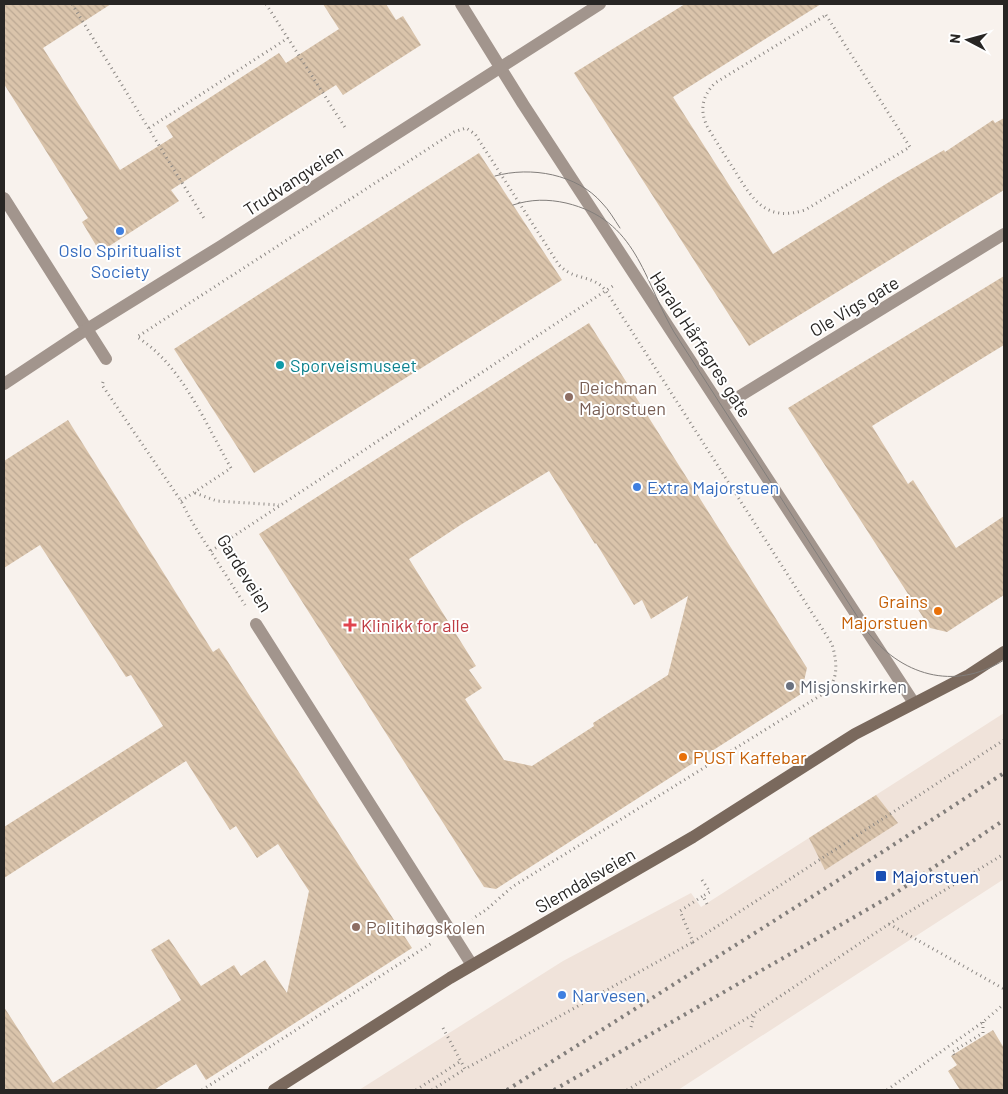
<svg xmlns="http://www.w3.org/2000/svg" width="1008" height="1094" font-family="Barlow,sans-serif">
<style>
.built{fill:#f0e3da}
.building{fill:url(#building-back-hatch);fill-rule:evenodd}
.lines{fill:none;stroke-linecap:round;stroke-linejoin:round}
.path{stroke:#8c8884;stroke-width:3;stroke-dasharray:1 4;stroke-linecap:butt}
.street{stroke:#a2958d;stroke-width:12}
.secondary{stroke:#7a695d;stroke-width:12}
.tram{stroke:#827e7b;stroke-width:1}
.rail{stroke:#827e7b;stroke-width:4;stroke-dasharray:2.5 5;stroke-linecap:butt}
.shop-dot{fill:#3f7fe0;stroke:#fff;stroke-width:2}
.culture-dot{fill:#0f9aa8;stroke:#fff;stroke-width:2}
.education-dot{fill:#8d6e63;stroke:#fff;stroke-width:2}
.food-dot{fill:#e8710a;stroke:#fff;stroke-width:2}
.health-dot{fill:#e0444e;stroke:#fff;stroke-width:2}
.worship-dot{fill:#6b7280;stroke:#fff;stroke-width:2}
.transit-dot{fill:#1a4fb4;stroke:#fff;stroke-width:2}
.labels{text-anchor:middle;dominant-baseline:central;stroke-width:4;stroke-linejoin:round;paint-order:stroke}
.street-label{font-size:18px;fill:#282624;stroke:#fff}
.shop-label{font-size:18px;fill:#366cbe;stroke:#fff;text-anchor:start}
.culture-label{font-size:18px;fill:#0d838f;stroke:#fff;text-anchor:start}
.education-label{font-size:18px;fill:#785e54;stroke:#fff;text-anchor:start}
.food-label{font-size:18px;fill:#c56008;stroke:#fff;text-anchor:end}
.health-label{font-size:18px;fill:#be3a42;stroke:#fff;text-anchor:start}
.worship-label{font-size:18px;fill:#5b616d;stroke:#fff;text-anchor:start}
.transit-label{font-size:18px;fill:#164399;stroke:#fff;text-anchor:start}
</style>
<defs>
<pattern id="building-back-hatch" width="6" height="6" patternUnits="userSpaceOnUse" patternTransform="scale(1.25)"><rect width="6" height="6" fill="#dac4ab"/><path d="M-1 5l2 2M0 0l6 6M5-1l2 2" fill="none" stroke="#bba893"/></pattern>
</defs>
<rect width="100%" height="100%" fill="#f8f2ed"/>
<path class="built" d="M1004 713V879L678 1090H359L563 961 691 893 701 907Z"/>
<g class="building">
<path d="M4 4H111L43 48 120 170 173 137 166 126 279 53 286 63 339 29 323 4H386L396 20 403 16 421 45 343 95 336 85 234 149 171 190 179 201 100 252 82 222 88 218 4 84Z"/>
<path d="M685 4H821L673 97 773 254 894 179 944 150 945 152 993 120 995 123 1004 118V190L749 346 574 73Z"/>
<path d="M479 153 562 280 254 473 174 349Z"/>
<path d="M1004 276V345L872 426 908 484 913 480 956 548 1004 516V595L947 632 930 628 788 408Z"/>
<path d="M589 323 807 668 801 694 496 889 484 887 259 534ZM549 471 595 544 596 543 634 605 642 600 651 619 688 596 668 675 593 723 594 726 532 766 504 760 465 699 482 688 469 670 476 666 409 559 462 524Z"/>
<path d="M68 420 213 652 219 648 412 948 206 1080 196 1064 154 1090H4V1007L53 1083 181 1000 151 950 169 939 201 986 234 965 241 976 265 960 287 993 309 891 278 844 257 858 236 826 230 830 186 761 4 878V827L163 726 131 675 126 677 40 545 4 568V461Z"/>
<path d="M876 795 898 823 825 870 809 838Z"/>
<path d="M993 1030 1004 1048V1090H960L948 1071 957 1065 951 1056Z"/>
</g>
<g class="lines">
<g class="path">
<path d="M72 4 205 220"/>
<path d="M266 4 346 129"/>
<path d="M826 15 910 147 805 210C767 222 753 201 735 171 726 157 717 143 708 128 699 111 702 96 715 83Z"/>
<path d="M149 128 288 38"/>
<path d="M103 382 102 385 181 501 192 522 245 605"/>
<path d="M195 493 217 501 279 505"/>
<path d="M181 501 231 468C205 423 182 365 137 337L454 132 466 128 475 134 559 265C574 281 593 274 606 291L832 644C837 662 839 678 826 692L512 887 486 910 472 919"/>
<path d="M211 551 613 286"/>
<path d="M702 880 710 892 703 896"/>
<path d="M707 904 703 896 680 911 693 942 1004 740"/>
<path d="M889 924 1004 989"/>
<path d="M751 1027 755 1013 889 924 1004 854"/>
<path d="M443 1028 465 1069 693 942"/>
<path d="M954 1055 952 1052 983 1033V1022"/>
<path d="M202 1090 432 943"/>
<path d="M416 1090 461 1061"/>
<path d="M432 1090 465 1069"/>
<path d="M627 1090 754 1014"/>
<path d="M887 1090 983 1022 1004 1004"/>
</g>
<g class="street">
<path d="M461 4 523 104 914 703"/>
<path d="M4 198 106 359"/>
<path d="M4 384 87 329 221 246 600 4"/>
<path d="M722 407 1004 234"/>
<path d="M256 624 472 965"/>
</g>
<path class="secondary" d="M274 1090 450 978 693 837 855 734 969 675 1004 652"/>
<g class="tram">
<path d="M495 176C531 166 577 174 602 203 609 210 614 219 620 228"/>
<path d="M513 205C531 199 548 199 566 203 637 220 643 279 674 332L866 630C900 675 954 692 1004 660"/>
</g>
<g class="rail">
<path d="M507 1090 870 860 1004 773"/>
<path d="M554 1090 894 894 1004 820"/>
</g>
</g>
<g class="shop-dot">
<circle cx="120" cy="231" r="5"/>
<circle cx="637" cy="487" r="5"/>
<circle cx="562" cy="995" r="5"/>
</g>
<circle class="culture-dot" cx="280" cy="365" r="5"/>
<g class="education-dot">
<circle cx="569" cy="397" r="5"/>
<circle cx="356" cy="927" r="5"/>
</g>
<g class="food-dot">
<circle cx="938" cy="611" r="5"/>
<circle cx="683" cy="757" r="5"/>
</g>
<path class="health-dot" d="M347.5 617.5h5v5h5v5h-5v5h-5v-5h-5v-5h5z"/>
<circle class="worship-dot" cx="790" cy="686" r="5"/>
<rect class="transit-dot" x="875" y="870" width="12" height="12" rx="2.5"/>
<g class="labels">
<g class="street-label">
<text transform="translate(293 180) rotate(-33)">Trudvangveien</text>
<text transform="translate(854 306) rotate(-31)">Ole Vigs gate</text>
<text transform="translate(701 344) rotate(57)">Harald Hårfagres gate</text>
<text transform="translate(245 573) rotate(58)">Gardeveien</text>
<text transform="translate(585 880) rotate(-30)">Slemdalsveien</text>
</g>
<g class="shop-label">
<text x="120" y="250" text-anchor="middle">Oslo Spiritualist<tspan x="120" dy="21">Society</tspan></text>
<text x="647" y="487">Extra Majorstuen</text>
<text x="572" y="995">Narvesen</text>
</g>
<g class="culture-label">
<text x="290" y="365">Sporveismuseet</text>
</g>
<g class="education-label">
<text x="579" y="387">Deichman<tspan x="579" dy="21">Majorstuen</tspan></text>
<text x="366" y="927">Politihøgskolen</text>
</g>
<g class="food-label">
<text x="928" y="601">Grains<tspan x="928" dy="21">Majorstuen</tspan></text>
<text x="693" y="757" text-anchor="start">PUST Kaffebar</text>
</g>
<g class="health-label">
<text x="361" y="625">Klinikk for alle</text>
</g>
<g class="worship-label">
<text x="800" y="686">Misjonskirken</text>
</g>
<g class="transit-label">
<text x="892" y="876">Majorstuen</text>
</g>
</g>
<rect width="1008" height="1094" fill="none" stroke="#282624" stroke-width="10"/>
<g transform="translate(968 40) rotate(276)" stroke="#ffffff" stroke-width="4" paint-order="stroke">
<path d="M0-4L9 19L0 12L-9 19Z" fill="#282624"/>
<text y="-8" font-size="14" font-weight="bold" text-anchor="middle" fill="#282624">N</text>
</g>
</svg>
